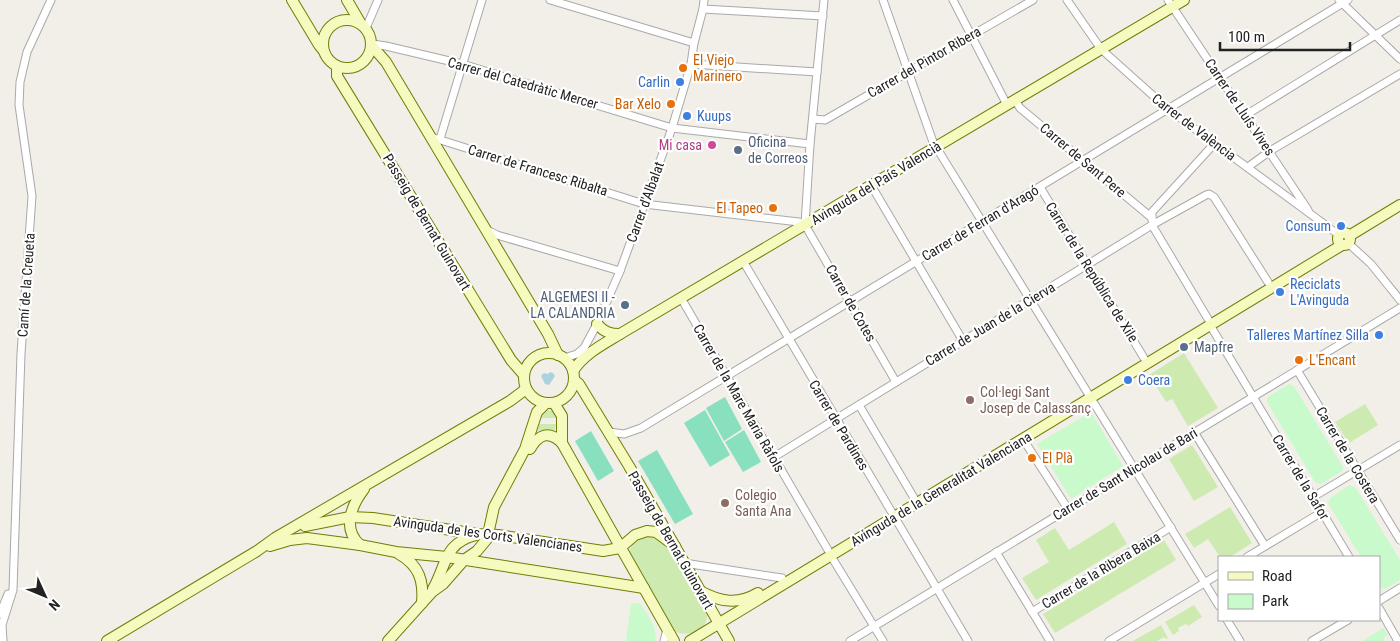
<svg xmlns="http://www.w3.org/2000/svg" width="1400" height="641" font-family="'Roboto Condensed',sans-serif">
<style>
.grass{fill:#cdebb0}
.park{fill:#c8facc}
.pitch{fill:#88e0be}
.water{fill:#aad3df}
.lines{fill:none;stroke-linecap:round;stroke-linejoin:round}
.street-casing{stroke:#a9a9a9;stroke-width:9}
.secondary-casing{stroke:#707d05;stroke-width:12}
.street{stroke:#fff;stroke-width:7}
.secondary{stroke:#f7fabf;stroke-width:10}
.food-dot{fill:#e8710a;stroke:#fff;stroke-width:2}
.shop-dot{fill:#3f7fe0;stroke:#fff;stroke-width:2}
.hotel-dot{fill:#d1479c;stroke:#fff;stroke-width:2}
.service-dot{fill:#5c6f8a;stroke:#fff;stroke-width:2}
.education-dot{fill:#8d6e63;stroke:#fff;stroke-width:2}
.labels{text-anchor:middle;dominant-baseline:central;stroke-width:4.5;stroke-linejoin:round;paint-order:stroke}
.food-label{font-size:14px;fill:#c56008;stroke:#fff;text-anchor:start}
.street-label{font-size:14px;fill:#222;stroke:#fff}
.shop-label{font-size:14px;fill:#366cbe;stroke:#fff;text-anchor:end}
.service-label{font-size:14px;fill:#4e5e75;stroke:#fff;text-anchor:start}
.hotel-label{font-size:14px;fill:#b23c85;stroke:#fff;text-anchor:end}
.education-label{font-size:14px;fill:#785e54;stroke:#fff;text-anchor:start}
</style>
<rect width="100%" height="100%" fill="#f2efe9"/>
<g class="grass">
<path d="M1184 353 1218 408 1188 426 1172 399 1166 402 1149 375Z"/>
<path d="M1365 404 1378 425 1349 443 1335 422Z"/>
<path d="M547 410 552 411 556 418H540L545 411Z"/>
<path d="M539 424H556L555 430 547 429 538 431Z"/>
<path d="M1192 445 1218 487 1194 501 1169 459Z"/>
<path d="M1230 507 1252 543 1230 557H1220L1208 539 1194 548 1185 534Z"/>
<path d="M1114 522 1127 544 1036 600 1022 578 1049 562 1036 540 1055 528 1069 550Z"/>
<path d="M648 536 659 540 666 546 707 615C708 631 684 639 673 630L629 556C630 544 636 538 648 536Z"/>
<path d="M1164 540 1176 560 1055 633 1043 614Z"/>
<path d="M1194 605 1202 617 1188 626 1186 624 1178 628 1179 631 1173 635 1165 622Z"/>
<path d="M1161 625 1168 638 1166 639 1164 637 1157 641H1133Z"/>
</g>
<g class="park">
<path d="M1289 384 1294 386 1343 467 1342 471 1321 484 1315 482 1267 402 1268 397Z"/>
<path d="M1091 412 1123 466 1071 499 1037 444Z"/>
<path d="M1350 485 1355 487 1400 560V580L1385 589 1379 587V557H1361L1328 503 1330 498Z"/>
<path d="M640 603C646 613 659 629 655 641H626L631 604Z"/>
<path d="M1383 628 1388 635 1383 638 1385 641H1363Z"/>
</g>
<g class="pitch">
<path d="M725 397 742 429 724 441 706 408Z"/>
<path d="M705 410 730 455 710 467 684 423Z"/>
<path d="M744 430 761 462 743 472 725 442Z"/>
<path d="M591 431 614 471 598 481 575 441Z"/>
<path d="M657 450 693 514 675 524 638 461Z"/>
</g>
<path class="water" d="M550 372 553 373 555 376 549 385 545 384 541 376 544 373 548 374Z"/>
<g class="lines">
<defs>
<g id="street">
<path d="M550 0 694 43"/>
<path d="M824 0 810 144 805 225 896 382"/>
<path d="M883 0 933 142 1219 606"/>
<path d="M953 0 1007 105"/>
<path d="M1067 0 1101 49 1168 109 1339 235"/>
<path d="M1168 0 1308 210"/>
<path d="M1339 0 1400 59"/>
<path d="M703 9 823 16"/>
<path d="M366 28 378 0"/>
<path d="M372 44 386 46 462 64 672 128 810 144"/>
<path d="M691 64 817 72"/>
<path d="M1015 100 1020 108 1152 218"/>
<path d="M1246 115 1400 20"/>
<path d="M813 119 825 120 1033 0"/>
<path d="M431 137 644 204 799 222 805 225"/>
<path d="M440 139 482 0"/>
<path d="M1248 167 1270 151 1400 74"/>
<path d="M871 185 963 341"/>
<path d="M1040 187 1144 358"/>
<path d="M1152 220V212L1214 144"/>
<path d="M1152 225 1208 319"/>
<path d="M487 230 497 235 620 271"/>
<path d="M1348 243 1371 264 1400 300"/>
<path d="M743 261 968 641"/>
<path d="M681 298 828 550"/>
<path d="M1210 325 1349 557"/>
<path d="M564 358 577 354 584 348 597 324 620 271 672 128 691 64 694 43 703 9 704 0"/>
<path d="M1297 370 1400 540"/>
<path d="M859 405 914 498"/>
<path d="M609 432 624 434 641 428 1348 0"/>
<path d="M1194 432 1265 546"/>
<path d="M1023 439 1068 509"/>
<path d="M774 457 1152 225 1206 195 1209 194 1214 197 1268 282"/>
<path d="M1313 497 1400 445"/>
<path d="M996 552 1050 641"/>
<path d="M831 556 883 641"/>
<path d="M1247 557 1322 512"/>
<path d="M684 563 782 578"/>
<path d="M1379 601 1400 588"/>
<path d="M1379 608 1398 641"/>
<path d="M1032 612 1171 527"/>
<path d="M0 614 8 594"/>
<path d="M1227 620 1240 641"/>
<path d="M3 641 2 625 13 590 21 354 32 196 19 105 20 82 27 52 51 0"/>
<path d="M664 641 667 629"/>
<path d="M850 641 1400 308"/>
<path d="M1109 641 1219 574"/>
<path d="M1312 641 1348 620"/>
</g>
<g id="secondary">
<path d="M292 0 319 45 323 50"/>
<path d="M347 0 361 24"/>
<circle cx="347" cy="44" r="24"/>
<path d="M372 46 386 62 548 334 558 355"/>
<path d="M337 66V76L511 360 524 375"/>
<circle cx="1344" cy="239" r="6"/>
<path d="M1349 236 1400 205"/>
<path d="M597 324C604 332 610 334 620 334"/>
<circle cx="549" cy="378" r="25"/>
<path d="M573 371C584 354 602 345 620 334L1184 0"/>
<path d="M574 380 579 384 629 466 729 641"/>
<path d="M554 403 562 416V443L617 541 674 641"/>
<path d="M530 449C539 434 549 430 562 443"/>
<path d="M305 526 350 517 373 518 477 534 498 535 603 551 620 548 635 535 647 531 656 532 675 546"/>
<path d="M360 545C342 529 351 506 364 489"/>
<path d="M270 546 290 540 307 538 360 545 396 552 447 557 644 588"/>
<path d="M399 554C419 565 424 581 422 603"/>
<path d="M433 589C447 564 444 543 476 535"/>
<path d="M700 591C720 602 738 605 758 593"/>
<path d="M107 641 257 551 275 538 510 401 526 389"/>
<path d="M388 641 432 592 443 584 464 560 477 551 487 539 494 507 525 449 537 412 546 403"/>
<path d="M690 641 1342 245"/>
</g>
</defs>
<use href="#street" class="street-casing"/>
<use href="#secondary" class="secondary-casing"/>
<use href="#street" class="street"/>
<use href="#secondary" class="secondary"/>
</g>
<g class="food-dot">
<circle cx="683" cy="68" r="5"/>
<circle cx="671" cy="104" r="5"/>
<circle cx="773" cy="208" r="5"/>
<circle cx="1299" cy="360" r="5"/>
<circle cx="1032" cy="458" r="5"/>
</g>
<g class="shop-dot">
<circle cx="680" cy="82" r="5"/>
<circle cx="687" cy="116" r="5"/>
<circle cx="1341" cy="226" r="5"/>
<circle cx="1280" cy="292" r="5"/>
<circle cx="1379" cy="335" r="5"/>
<circle cx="1128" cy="380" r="5"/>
</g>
<circle class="hotel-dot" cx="712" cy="145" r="5"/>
<g class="service-dot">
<circle cx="738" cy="150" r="5"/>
<circle cx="625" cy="305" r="5"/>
<circle cx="1184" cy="347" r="5"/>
</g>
<g class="education-dot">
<circle cx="970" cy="400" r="5"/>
<circle cx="725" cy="503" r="5"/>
</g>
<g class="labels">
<g class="food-label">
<text x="693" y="60">El Viejo<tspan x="693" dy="16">Marinero</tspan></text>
<text x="661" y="104" text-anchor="end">Bar Xelo</text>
<text x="763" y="208" text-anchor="end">El Tapeo</text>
<text x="1309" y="360">L'Encant</text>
<text x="1042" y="458">El Plà</text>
</g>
<g class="street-label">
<text transform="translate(924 62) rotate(-30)">Carrer del Pintor Ribera</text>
<text transform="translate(523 83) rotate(16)">Carrer del Catedràtic Mercer</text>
<text transform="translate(1240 107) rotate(56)">Carrer de Lluís Vives</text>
<text transform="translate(1194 127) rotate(37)">Carrer de València</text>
<text transform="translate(1083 160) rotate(40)">Carrer de Sant Pere</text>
<text transform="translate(538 170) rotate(17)">Carrer de Francesc Ribalta</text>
<text transform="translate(876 183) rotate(-31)">Avinguda del País Valencià</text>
<text transform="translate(645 202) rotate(-70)">Carrer d'Albalat</text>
<text transform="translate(427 222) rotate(59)">Passeig de Bernat Guinovart</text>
<text transform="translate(980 223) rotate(-31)">Carrer de Ferran d'Aragó</text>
<text transform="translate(1092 272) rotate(58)">Carrer de la República de Xile</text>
<text transform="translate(26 285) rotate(-86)">Camí de la Creueta</text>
<text transform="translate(851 303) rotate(60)">Carrer de Cotes</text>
<text transform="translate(990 324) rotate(-31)">Carrer de Juan de la Cierva</text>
<text transform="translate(739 398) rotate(60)">Carrer de la Mare Maria Ràfols</text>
<text transform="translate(839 425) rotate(59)">Carrer de Pardines</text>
<text transform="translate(1348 455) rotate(59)">Carrer de la Costera</text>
<text transform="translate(1125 474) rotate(-31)">Carrer de Sant Nicolau de Bari</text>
<text transform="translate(1301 477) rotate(59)">Carrer de la Safor</text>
<text transform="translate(941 489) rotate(-31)">Avinguda de la Generalitat Valenciana</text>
<text transform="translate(488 534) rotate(8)">Avinguda de les Corts Valencianes</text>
<text transform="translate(671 540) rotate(60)">Passeig de Bernat Guinovart</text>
<text transform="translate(1101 570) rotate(-31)">Carrer de la Ribera Baixa</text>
</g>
<g class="shop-label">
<text x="670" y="82">Carlin</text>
<text x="697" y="116" text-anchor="start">Kuups</text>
<text x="1331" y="226">Consum</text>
<text x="1290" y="284" text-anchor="start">Reciclats<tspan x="1290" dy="16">L'Avinguda</tspan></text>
<text x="1369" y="335">Talleres Martínez Silla</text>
<text x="1138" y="380" text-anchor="start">Coera</text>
</g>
<g class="service-label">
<text x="748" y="142">Oficina<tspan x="748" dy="16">de Correos</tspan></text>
<text x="615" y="297" text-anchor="end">ALGEMESI II -<tspan x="615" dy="16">LA CALANDRIA</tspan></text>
<text x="1194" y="347">Mapfre</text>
</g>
<g class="hotel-label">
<text x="702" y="145">Mi casa</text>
</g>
<g class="education-label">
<text x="980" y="392">Col·legi Sant<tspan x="980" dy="16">Josep de Calassanç</tspan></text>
<text x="735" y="495">Colegio<tspan x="735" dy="16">Santa Ana</tspan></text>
</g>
</g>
<rect x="1218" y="556" width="162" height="65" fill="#ffffff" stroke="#a7a7a7"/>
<rect x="1228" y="572" width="25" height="8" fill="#f7fabf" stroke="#a7a7a7"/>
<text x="1262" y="581" font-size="15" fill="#222222">Road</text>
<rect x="1228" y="594" width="25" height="15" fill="#c8facc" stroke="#a7a7a7"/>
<text x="1262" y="606" font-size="15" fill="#222222">Park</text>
<g transform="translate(45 596) rotate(134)" stroke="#ffffff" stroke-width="4" paint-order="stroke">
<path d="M0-4L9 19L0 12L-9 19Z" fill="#222222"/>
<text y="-8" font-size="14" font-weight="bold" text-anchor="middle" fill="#222222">N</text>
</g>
<path d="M1220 42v8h130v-8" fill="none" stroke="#222222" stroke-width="2.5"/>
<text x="1228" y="42" font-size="15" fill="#222222" stroke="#ffffff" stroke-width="4" paint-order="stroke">100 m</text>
</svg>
